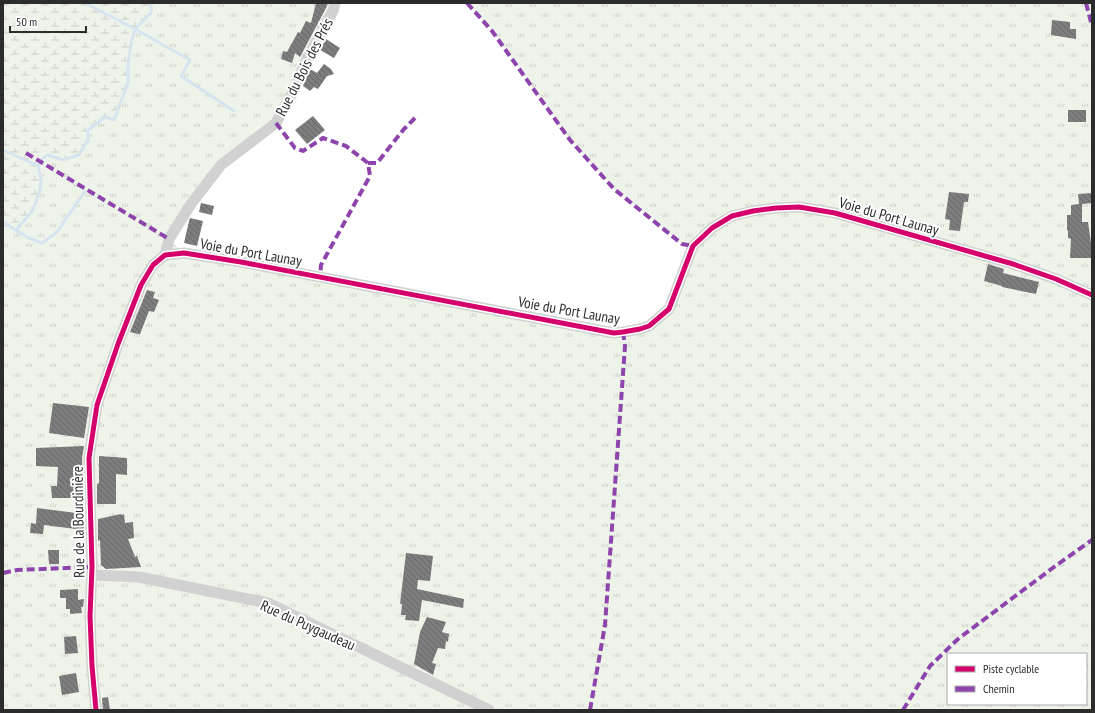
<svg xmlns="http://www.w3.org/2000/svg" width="1095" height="713" font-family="'PT Sans Narrow',sans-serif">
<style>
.grass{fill:url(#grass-tufts);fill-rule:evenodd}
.wetland{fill:url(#wetland-marsh)}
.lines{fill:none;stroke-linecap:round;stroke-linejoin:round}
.stream{stroke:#d6e4f0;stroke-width:3}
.building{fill:url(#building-back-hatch)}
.minor{stroke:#d1d1d1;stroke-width:11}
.quiet{stroke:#8e44ad;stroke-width:4;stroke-dasharray:8 4;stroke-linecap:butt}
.cycleway-casing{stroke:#fff;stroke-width:8}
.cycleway{stroke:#d6006c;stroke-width:5}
.labels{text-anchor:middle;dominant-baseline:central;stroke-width:4;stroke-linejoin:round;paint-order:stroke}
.street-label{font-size:15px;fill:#2c2c2c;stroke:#fff}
</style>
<defs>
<pattern id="grass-tufts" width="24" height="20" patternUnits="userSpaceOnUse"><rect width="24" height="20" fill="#eef3ea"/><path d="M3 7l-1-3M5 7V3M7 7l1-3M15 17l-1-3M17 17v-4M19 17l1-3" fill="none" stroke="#ccd0c9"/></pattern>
<pattern id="wetland-marsh" width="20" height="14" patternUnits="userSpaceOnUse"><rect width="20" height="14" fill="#eef3ea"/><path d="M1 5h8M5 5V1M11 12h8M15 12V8" fill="none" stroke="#ccd0c9"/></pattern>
<pattern id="building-back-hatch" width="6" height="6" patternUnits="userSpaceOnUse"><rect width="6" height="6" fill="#7d7d7d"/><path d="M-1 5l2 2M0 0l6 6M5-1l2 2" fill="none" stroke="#676767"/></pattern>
</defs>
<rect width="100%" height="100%" fill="#fff"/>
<path class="grass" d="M151 3H335L276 123 221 165 169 239 184 253 614 332 640 329 669 309 693 247 682 244 614 189 570 140 492 31 467 3H1092V710H3V222L17 230 40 190 41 180 38 166 43 158 48 155 63 160 88 140V130L105 117 114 120 128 83V63L132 39 135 29 151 14ZM948 654H1086V704H948Z"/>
<path class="wetland" d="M3 3H151V13L135 29 132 39 128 63V83L114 120 105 118 88 130V140L79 155 63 160 48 155 43 158 38 166 41 180 40 190 33 210 16 230 3 222Z"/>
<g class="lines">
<g class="stream">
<path d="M85 3 135 29 190 60 181 76 234 111"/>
<path d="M3 150 38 166"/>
<path d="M3 222 16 230 33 210 40 190 41 180 38 166 43 158 48 155 63 160 79 155 88 140V130L105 117 114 120 128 83V63L132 39 135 29 151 13V3"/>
<path d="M16 230 29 238 42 243 57 232 85 191"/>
</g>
</g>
<g class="building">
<path d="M316 3H328L326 8 300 57 295 53 292 63 281 59 283 51 287 52 298 32 300 33 306 21 311 23Z"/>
<path d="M1052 20 1070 22V29H1076V39L1051 35Z"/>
<path d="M326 39 340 48 334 58 320 50Z"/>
<path d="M324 64 331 69 334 74 327 76 318 89 314 87 310 91 303 86 310 69 317 73Z"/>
<rect x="1068" y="110" width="18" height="12"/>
<path d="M313 116 325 130 307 144 295 130Z"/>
<path d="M949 192 969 194 968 202H964L960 231 949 230 950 220 945 219Z"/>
<path d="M1092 193V203L1082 204V222H1088L1091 243 1092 244V258H1070L1071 239 1068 238V231L1067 230V215H1071V205L1079 204 1078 194Z"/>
<path d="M201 203 214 206 212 215 199 212Z"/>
<path d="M190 218 203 221 197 246 184 243 189 221Z"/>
<path d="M988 264 1004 269 1003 273 1039 282 1036 294 1002 287V286L984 281Z"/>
<path d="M147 290 155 292 153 298 159 300 154 312 149 311 140 334H138L130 332Z"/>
<path d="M53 403 89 407 84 438 49 433Z"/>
<path d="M84 446 82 458 83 495 77 496V498H52L51 486H57L58 467 36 466V448Z"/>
<path d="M99 456 127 458V475L116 474V504H97V484L99 483Z"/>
<path d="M37 508 84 514 83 522H84V539L76 538V529L44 525 43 534 30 533 31 523 36 524Z"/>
<path d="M121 514 122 515 124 514 125 523 133 522 134 538 128 539 135 557 137 556 141 567 106 569 101 565 100 540 98 541V519Z"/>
<path d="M48 550H59V564H49Z"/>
<path d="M406 553 433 556 430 581 418 580 417 589 464 599 463 608 422 600 419 621 405 620 406 615H401L402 604H400Z"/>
<path d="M78 589V600L84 599 83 607H81L82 613 70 614V609H66V598H60V590Z"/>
<path d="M427 617 446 622 442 632 449 634 448 642 446 641 445 649 438 648 432 663 436 664 433 675 414 664 420 632Z"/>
<path d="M76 636 78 653 65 654 64 637Z"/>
<path d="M76 673 79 692 62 695 59 676Z"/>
<path d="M108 697 110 710H103L102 698Z"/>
</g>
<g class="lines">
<g class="minor">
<path d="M165 255 184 253 241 262 614 333 623 332 640 329 649 326 669 309 693 246 712 228 732 216 753 211 776 208 799 207 835 213 1013 264 1056 279 1092 295"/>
<path d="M165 255 169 239 191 204 221 165 276 123 294 90 306 61 324 27 333 11 335 3"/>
<path d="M92 575 139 577 268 603 489 710"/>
<path d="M96 710 92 666 90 616 92 567 89 458 97 405 118 344 141 285 153 265 165 255"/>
</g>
<g class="quiet">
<path d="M467 3 492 31 570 140 614 189 682 244 693 246"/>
<path d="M1086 3 1092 26"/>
<path d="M276 123 295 148 303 151 323 138 346 146 368 163 370 176 321 265 320 277"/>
<path d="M26 153 169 239"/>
<path d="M368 163H377L404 129 415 118"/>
<path d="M3 573 17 570 92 567"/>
<path d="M590 710 605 625 625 346 623 332"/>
<path d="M903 710 930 666 958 639 1054 567 1092 540"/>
</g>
<defs>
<path id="cycleway" d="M96 710 92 666 90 616 92 567 89 458 97 405 118 344 141 285 153 265 165 255 184 253 241 262 614 333 623 332 640 329 649 326 669 309 693 246 712 228 732 216 753 211 776 208 799 207 835 213 1013 264 1056 279 1092 295"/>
</defs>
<use href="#cycleway" class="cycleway-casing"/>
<use href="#cycleway" class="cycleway"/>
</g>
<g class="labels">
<g class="street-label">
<text transform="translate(304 67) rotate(-63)">Rue du Bois des Prés</text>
<text transform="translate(889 216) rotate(16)">Voie du Port Launay</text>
<text transform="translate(251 252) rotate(10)">Voie du Port Launay</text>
<text transform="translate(569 310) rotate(10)">Voie du Port Launay</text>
<text transform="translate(78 522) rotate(-91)">Rue de la Bourdinière</text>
<text transform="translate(308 625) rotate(24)">Rue du Puygaudeau</text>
</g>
</g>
<rect width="1095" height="713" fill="none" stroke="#2c2c2c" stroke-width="8"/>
<rect x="947" y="653" width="140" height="52" fill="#ffffff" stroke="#ababab"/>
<rect x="955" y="666" width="20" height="6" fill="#d6006c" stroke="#ababab"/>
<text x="983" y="673" font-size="12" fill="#2c2c2c">Piste cyclable</text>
<rect x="955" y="686" width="20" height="6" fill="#8e44ad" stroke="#ababab"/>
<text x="983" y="693" font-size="12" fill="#2c2c2c">Chemin</text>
<path d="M10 26v6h76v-6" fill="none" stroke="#2c2c2c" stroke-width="2"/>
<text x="16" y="26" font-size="12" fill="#2c2c2c" stroke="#ffffff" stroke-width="3" paint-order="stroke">50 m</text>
</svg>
